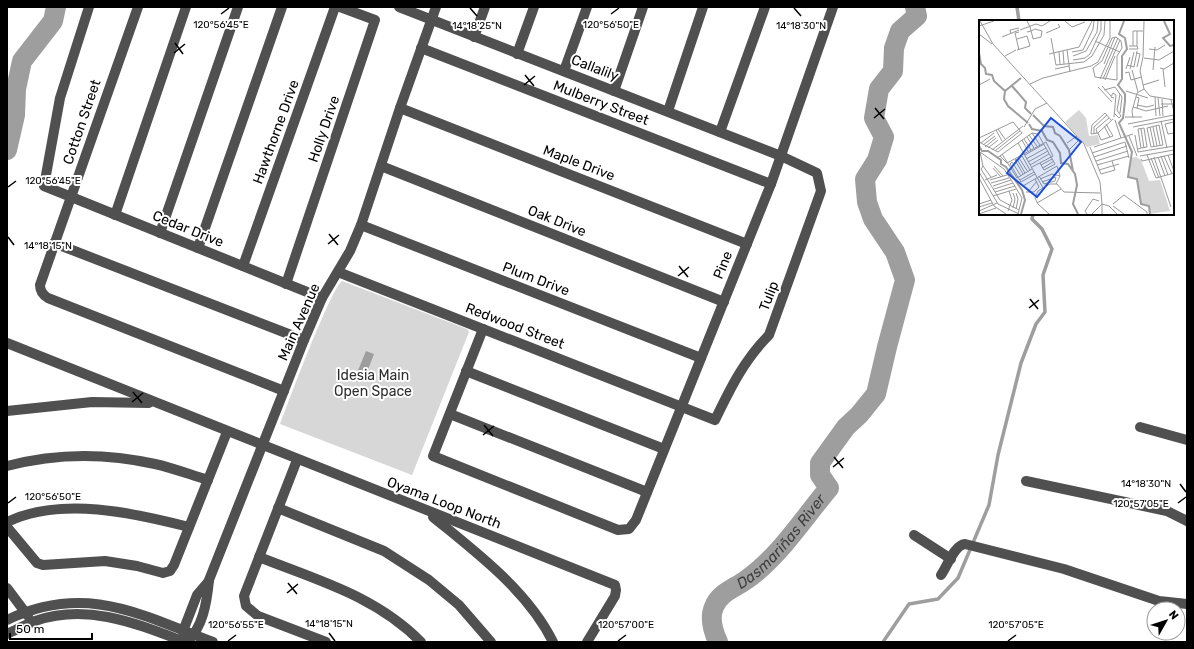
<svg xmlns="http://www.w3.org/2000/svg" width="1194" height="649" font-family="Rubik,sans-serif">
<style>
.green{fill:#d7d7d7}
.water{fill:#9e9e9e}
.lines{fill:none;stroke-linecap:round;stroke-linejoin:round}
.stream{stroke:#9e9e9e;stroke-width:3.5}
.river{stroke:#9e9e9e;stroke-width:20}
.minor{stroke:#505050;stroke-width:10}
.ticks{fill:none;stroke:#000;stroke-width:1.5}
.labels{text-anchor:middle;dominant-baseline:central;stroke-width:4;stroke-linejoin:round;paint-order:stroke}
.street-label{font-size:14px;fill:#000;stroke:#fff}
.park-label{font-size:14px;fill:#2e2e2e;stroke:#fff}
.water-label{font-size:15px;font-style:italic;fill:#3f3f3f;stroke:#fff}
.inset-river{fill:none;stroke:#9e9e9e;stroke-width:2}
.inset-road{fill:none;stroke:#999;stroke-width:1}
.view{fill:#1d4ed8;fill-opacity:0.15;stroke:#1d4ed8;stroke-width:2}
.inset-edge{fill:none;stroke:#000;stroke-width:2}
.ticks-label{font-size:10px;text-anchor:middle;fill:#000;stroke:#fff;stroke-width:4;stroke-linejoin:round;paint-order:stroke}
</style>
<rect width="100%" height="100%" fill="#fff"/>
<path class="green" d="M342 281 467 329 469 332 412 475 280 424C288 403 330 290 342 281Z"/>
<path class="water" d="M366 351 374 354 364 380 358 382 354 380Z"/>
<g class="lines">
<g class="stream">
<path d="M1017 7 1019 21"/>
<path d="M883 642 909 604 938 599 958 578 989 505 998 455 1021 363 1036 324 1045 312 1043 275 1052 249 1042 229 1032 219 1033 214"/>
</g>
<g class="river">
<path d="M7 150 15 115 16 89 22 61 53 21 56 7"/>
<path id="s1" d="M718 642C713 631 709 618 714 607 719 593 735 588 746 580 779 557 803 519 829 488L820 475V463L846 427 859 415 876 394 887 347 905 280 895 252 873 219 867 202 865 179 877 160 884 137 874 118 879 89 893 71 894 48 900 31 917 16 915 7"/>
</g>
<g class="minor">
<path d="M89 7 60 98 44 186 322 298"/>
<path d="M138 7 40 285C40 291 43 295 48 298L284 391"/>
<path d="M474 37 485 7"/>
<path d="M421 48 771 184"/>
<path d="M517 54 534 7"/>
<path d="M564 71 587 7"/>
<path d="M614 91 643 7"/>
<path d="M400 108 747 244"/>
<path d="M668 111 703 7"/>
<path d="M720 132 765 7"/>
<path d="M381 166 724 302"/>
<path d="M115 215 186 7"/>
<path d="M361 225 701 358"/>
<path d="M160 233 238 7"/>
<path d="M54 243 304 340"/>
<path d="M198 248 282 7"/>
<path d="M243 266 335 7"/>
<path d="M338 272 715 420C730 389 744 360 769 335L821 191 817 173 781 156 399 7"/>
<path d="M286 284 375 20 340 7"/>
<path d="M483 329 433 456 618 530 629 529 636 520 771 184 833 7"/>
<path d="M7 343 615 585 616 590 615 596 587 642"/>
<path d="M466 371 664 449"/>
<path d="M7 411 92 402 149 403"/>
<path d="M450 414 647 492"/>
<path d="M1140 427 1187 440"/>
<path d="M297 460 244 596 246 606 258 616 326 642"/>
<path d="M7 466C56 453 106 453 155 464 173 468 191 475 208 480"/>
<path d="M1026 481 1167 511 1187 521"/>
<path d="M278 508 384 551 429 580 459 605 491 642"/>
<path d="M433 517C476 552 528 591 553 642"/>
<path d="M7 522C61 496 134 513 189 527"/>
<path d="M7 527 37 563 43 565 105 561 137 566 163 573 170 571 174 565 227 432"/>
<path d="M914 535 951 559"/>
<path d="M259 557C317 580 376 596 421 642"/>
<path d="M941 575C947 567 954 545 965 544L1064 569 1159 601 1187 604"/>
<path d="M7 588 28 616"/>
<path d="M7 620C85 583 139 614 213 642"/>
<path d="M7 634C16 630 25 625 35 621 87 603 135 623 185 642"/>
<path d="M184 636 183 631 197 595 209 581"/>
<path d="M186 642C203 629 207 601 209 580L304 340 322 298 350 251 361 225 400 108 436 7"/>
</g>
</g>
<path class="ticks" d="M470 8 477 16M794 8 801 16M221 14 229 8M611 14 619 8M175 43 183 54M174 53 185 44M525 75 534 86M524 85 535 76M875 108 884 119M874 118 885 109M8 187 16 181M329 234 338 245M8 237 14 245M328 244 339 235M679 266 688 277M678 276 689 267M1030 299 1038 309M1029 308 1039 300M133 392 142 403M132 402 143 393M484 425 493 436M483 435 494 426M834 457 843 468M833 467 844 458M1180 484 1186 492M8 503 16 497M1178 503 1186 497M288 583 297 594M287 593 298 584M329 633 335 641M228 641 236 635M618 641 626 635M1008 641 1016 635"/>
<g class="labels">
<g class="street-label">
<text transform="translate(595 68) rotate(21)">Callalily</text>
<text transform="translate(601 103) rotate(21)">Mulberry Street</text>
<text transform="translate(82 122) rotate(-71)">Cotton Street</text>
<text transform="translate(324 129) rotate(-71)">Holly Drive</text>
<text transform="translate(276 132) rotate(-70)">Hawthorne Drive</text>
<text transform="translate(579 163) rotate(21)">Maple Drive</text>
<text transform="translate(557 221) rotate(22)">Oak Drive</text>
<text transform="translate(188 229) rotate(22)">Cedar Drive</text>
<text transform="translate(723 265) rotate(-68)">Pine</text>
<text transform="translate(536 279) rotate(21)">Plum Drive</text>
<text transform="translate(769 296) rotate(-69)">Tulip</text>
<text transform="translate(299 322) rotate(-66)">Main Avenue</text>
<text transform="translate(515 326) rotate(21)">Redwood Street</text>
<text transform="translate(444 503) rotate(21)">Oyama Loop North</text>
</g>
<g class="park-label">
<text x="373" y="375">Idesia Main<tspan x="373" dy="16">Open Space</tspan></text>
</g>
<g class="water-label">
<text stroke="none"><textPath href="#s1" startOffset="131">Dasmariñas River</textPath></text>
</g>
</g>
<g transform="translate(979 20)">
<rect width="195" height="195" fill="#fff"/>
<path d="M100 90 107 98 110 116 119 115 121 124 108 127 86 102ZM157 137 162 140 170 161 181 160 191 191 170 194 169 186 162 184 157 160 149 157 152 138Z" fill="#d7d7d7"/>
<path class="inset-river" d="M145 1 140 14 146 18 148 29 143 36V59L139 65 146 74V81L144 98 140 103 153 132 149 157 158 159 162 184 170 186 171 194M185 1 191 14 184 18 191 26 195 25M0 33 2 44 6 48 7 54 13 55 15 61 26 71 25 79 29 86 49 103M33 66 47 82 46 88 52 94M26 71 42 58M54 95 65 106 74 107 76 113 81 116 90 130 94 151M50 104 53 109 63 111 68 120 74 122 81 133 82 143 89 144 96 154 98 165 94 184 99 194M0 126 3 131H9L22 140V144L27 147 43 170 46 180 42 194"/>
<path class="inset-road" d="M1 1 14 24 105 124 121 162 123 184 130 186 138 194M86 1 93 7 106 2M165 1 164 37 161 51 165 69 171 76 195 80M57 4 63 6 71 1M0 6 15 1M41 10 57 4M48 12 52 11 56 9 63 11 62 17 54 19V18L52 11 51 7 48 1M67 13 81 7 79 4M0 14 13 24M32 14 31 10 40 8M23 17 40 10M137 17 142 21 143 28 138 36V60L116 57 114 48 123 41 133 18ZM72 18 77 45M38 19 48 16 51 26 38 30M116 21 141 32M154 26V11H164M158 26V11M150 29H159L158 26H150M170 29 178 30 186 25M40 30 36 13 40 12M88 30 91 52M84 31 85 44M80 32 81 44M93 32 104 30 114 9 115 1M70 34 100 27 113 1M26 36 37 30M94 36 107 31 118 12 119 1M165 38 180 40 195 31M94 40 106 38 111 34 122 10V1M125 44 136 17M77 45 105 42 113 36 125 15 126 1M148 45 155 47 158 31M158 47 161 34 158 33M181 48 185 49 195 43M76 49 90 46M147 49 151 37M151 49 155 32M184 49 186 67M153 50 159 72M174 50 176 27M146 53 150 52 152 60 163 57M121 59 139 18M124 59 141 20M126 60 136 36M51 64 64 58 112 46 119 42 131 18V1M0 65 11 59M164 65 180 60M123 66 132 76M119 67 133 82M125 70 136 67 143 77 141 93M147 71 169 78M157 77 160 78 158 88M176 77 177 96M179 78 181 96M183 79 184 96M192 80 195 92M182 84H195M158 85 168 87 175 85M154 87 167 91 189 86M135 93 140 98 142 96 138 90 141 74M135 97 137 75 134 73 132 77 135 78M146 97H163M154 98 153 91 158 73 165 69M136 100 142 118M182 101 188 128M195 102 186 104 189 114 195 113M149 104 195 95M180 105 184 125 172 127 168 108ZM125 106 131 117M177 106 181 125M45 107 56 89 68 83M154 107 195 99M171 107 175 126M174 107 178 126M19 109 26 119M162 109 165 128M17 110 23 121M53 113 61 125M118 113 117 109 130 98M119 113 112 114 113 105 126 93 132 100M119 113 122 120 134 116 127 104M119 113 134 99M115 114V107L128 95M50 115 58 126M156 115 159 132 195 126M150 116 158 136M48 117 55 128M0 118 34 102 43 113 19 132 0 122M45 119 52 130M43 120 49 131M2 123 15 113M39 123 64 168M88 123 98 116M4 125 16 116M6 127 17 118M111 127 122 154 136 150 133 141M115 127 154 114M9 128 19 120M159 129 162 128 168 127 165 108 159 109 162 128M13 130 44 106M16 131 41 111M89 131 100 120M1 132 25 149 34 163 43 178 39 194M1 132 4 146 12 157M113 133 146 122 150 138M23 134 38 158 53 149M46 135 65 124M168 135 177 158 195 153M189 135 195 151M21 136 28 143 67 122 74 136 53 147M161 136 195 130M182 136 189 155M185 136 193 154M115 137 148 126M175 137 192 187M179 137 186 156M18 138 53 113 59 114 76 144 65 150 61 143M172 138 180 158M47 139 67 128M162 139 163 141 195 134M117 141 149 131M49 142 69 131M51 145 70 134M62 145 73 139M118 145 150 136M4 146 2 149 21 180 40 190M15 146 24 156M14 148 22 157M64 148 75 141M120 150 140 144M0 152 19 184 40 194M49 152 40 138 43 136 51 150M44 154 36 140 38 139 46 153M42 156 33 142 31 144 42 162 56 154M60 156 65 164 76 161 77 157M0 158 15 186 27 194M61 159 73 154 81 156M6 160 18 155M11 160 28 155M41 160 55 152M63 162 77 157M12 163 30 158M14 166 32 160M44 166 78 146 81 156 77 164M15 169 34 163M16 172 36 166M47 172H55L60 167 56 159M49 172 58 161M34 173 36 179 34 188M37 173 39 179 37 189M14 176 37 169M58 183 82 169M0 184 12 180M134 184 145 175 168 192V194M134 186 145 194M0 187 13 183M0 191 18 183M29 191 33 180 30 171M0 194 17 188M70 194 59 184 56 178 59 171 71 164H78L85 172 121 173M108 194 106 191 114 179 120 181M113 194 123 184V194"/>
<path class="view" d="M72 98 102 122 58 177 28 153Z"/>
<rect width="195" height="195" class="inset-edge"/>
</g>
<g class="ticks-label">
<text x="221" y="28">120°56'45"E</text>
<text x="611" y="28">120°56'50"E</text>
<text x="477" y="29">14°18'25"N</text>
<text x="801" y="29">14°18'30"N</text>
<text x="53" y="184">120°56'45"E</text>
<text x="48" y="249">14°18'15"N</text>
<text x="1146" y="487">14°18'30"N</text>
<text x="53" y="500">120°56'50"E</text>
<text x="1141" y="507">120°57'05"E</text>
<text x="329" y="627">14°18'15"N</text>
<text x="236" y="628">120°56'55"E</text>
<text x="626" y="628">120°57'00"E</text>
<text x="1016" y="628">120°57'05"E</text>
</g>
<rect width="1194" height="649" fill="none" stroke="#000000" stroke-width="16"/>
<g transform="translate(1166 621) rotate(51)"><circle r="19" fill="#ffffff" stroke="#999999"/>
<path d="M0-3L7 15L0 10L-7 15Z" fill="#000000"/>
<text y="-6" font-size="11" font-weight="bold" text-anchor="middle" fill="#000000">N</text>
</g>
<path d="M10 633v6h82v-6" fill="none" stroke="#000000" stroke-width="2"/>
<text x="16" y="633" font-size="12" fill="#000000" stroke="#ffffff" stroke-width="3" paint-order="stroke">50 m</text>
</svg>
